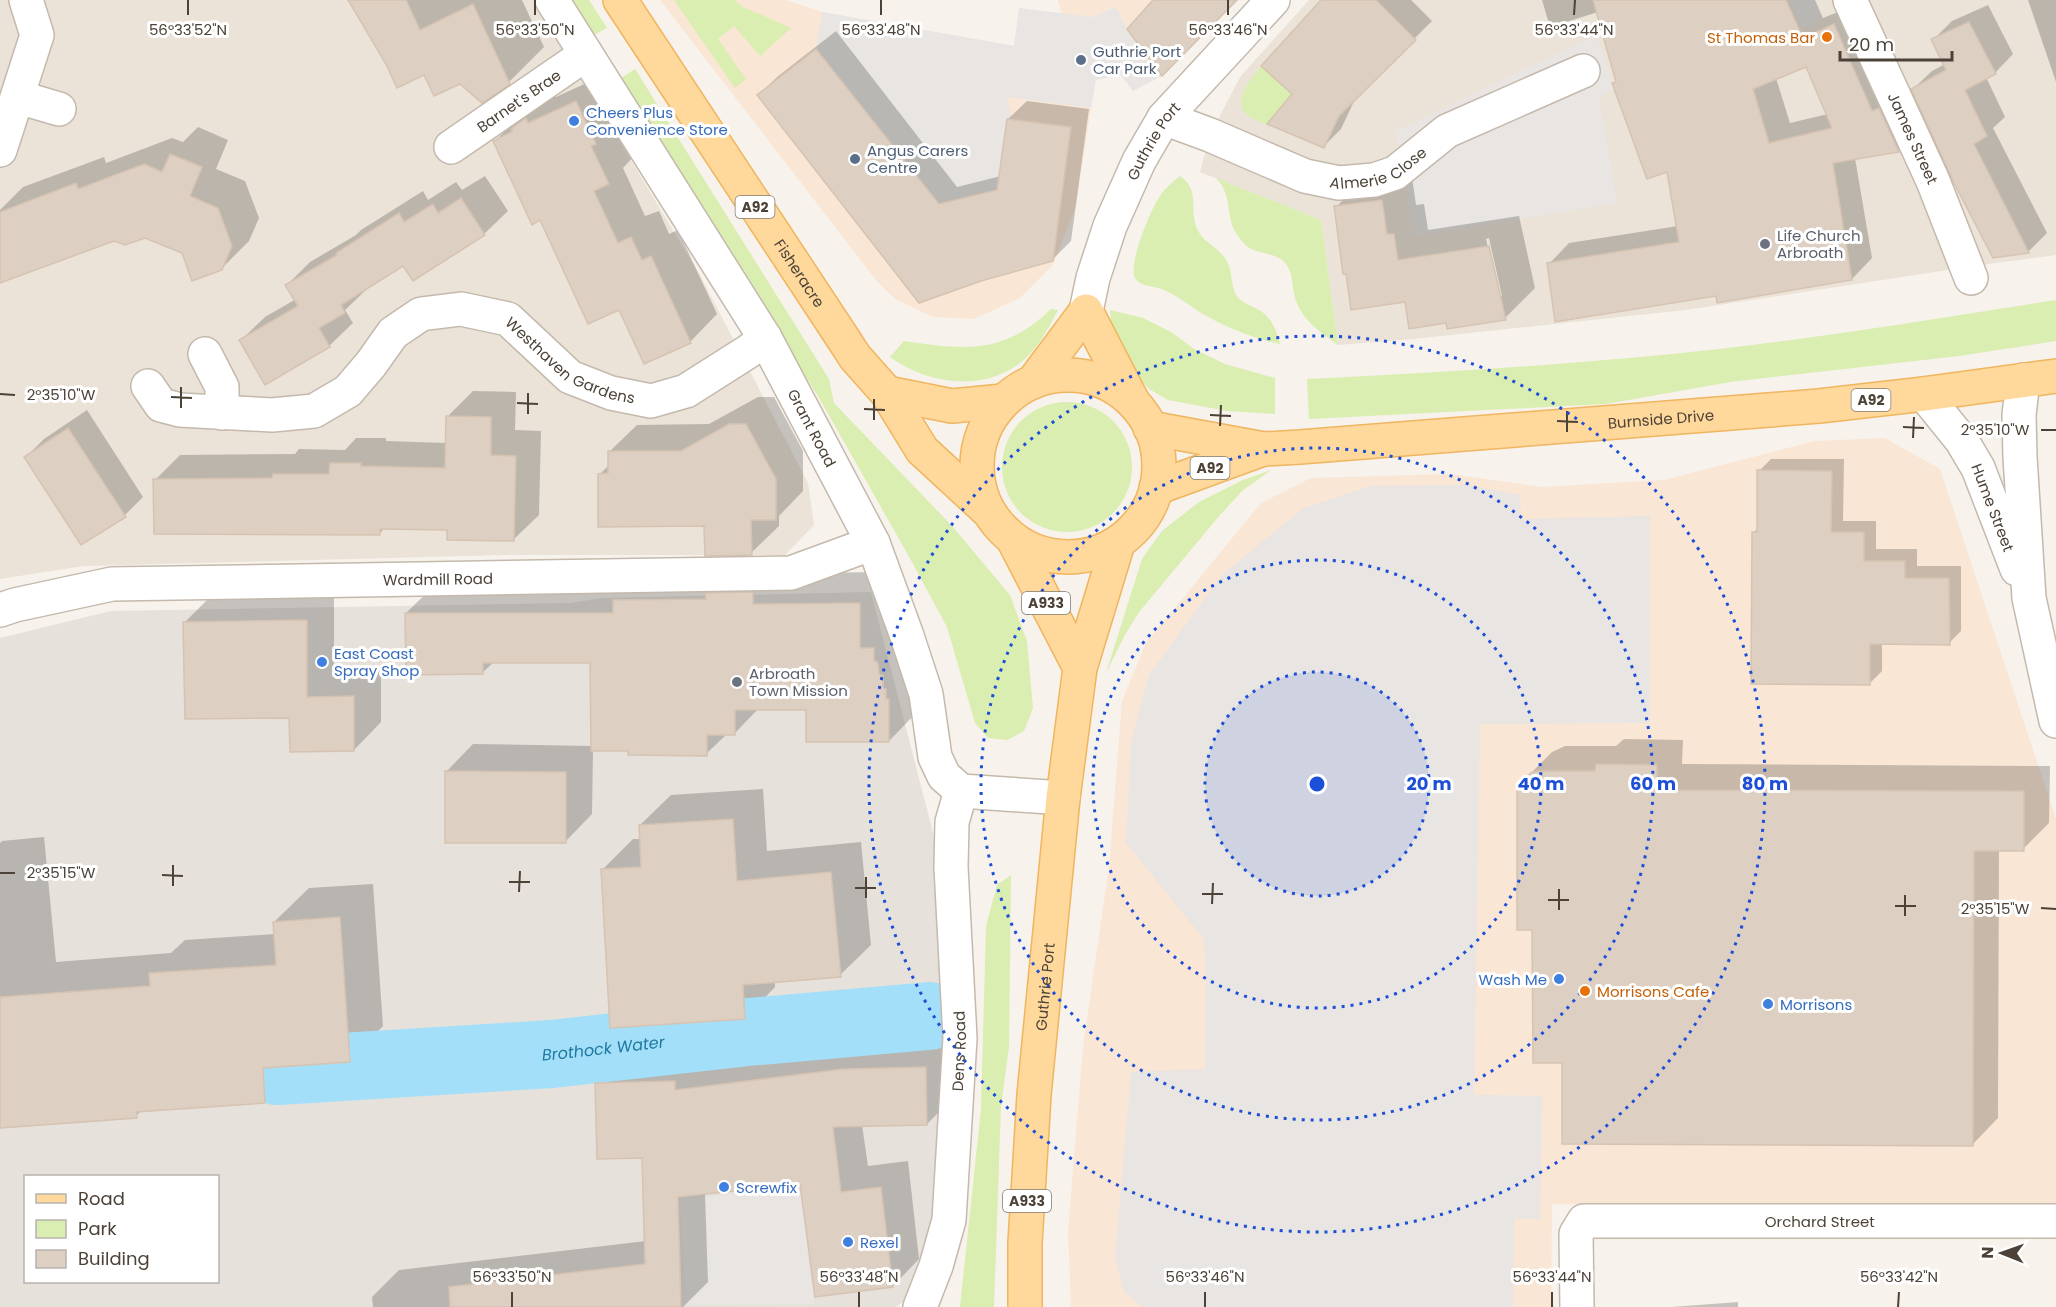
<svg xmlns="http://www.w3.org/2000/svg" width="2056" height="1307" font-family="Poppins,sans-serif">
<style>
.residential{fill:#ebe3d8}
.commercial{fill:#fae6d5}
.industrial{fill:#e7e1dc;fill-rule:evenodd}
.green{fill:#d9eeb0}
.parking{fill:#e8e5e2}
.shadow{fill:#0003;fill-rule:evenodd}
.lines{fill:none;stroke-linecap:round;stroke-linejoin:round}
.river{stroke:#a3dff8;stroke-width:68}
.building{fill:#ddcfc2;stroke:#d6c3b1;stroke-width:1.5;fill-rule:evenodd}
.minor-casing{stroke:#c4b9ac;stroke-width:36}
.tertiary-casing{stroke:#c4b9ac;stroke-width:36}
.primary-casing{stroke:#f0b55f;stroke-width:36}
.minor{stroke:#fff;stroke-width:33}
.tertiary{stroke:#fff;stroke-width:33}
.primary{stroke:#ffd89c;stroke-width:33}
.ticks{fill:none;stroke:#4c4237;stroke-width:2}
.ring{fill:none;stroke:#1d4ed8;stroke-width:3;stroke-dasharray:3 6}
.food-dot{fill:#e8710a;stroke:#fff;stroke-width:2}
.service-dot{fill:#5c6f8a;stroke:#fff;stroke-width:2}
.shop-dot{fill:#3f7fe0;stroke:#fff;stroke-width:2}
.worship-dot{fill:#6b7280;stroke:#fff;stroke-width:2}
.labels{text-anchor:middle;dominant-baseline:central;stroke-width:6;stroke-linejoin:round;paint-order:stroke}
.shield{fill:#fff;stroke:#827b73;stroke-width:1.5}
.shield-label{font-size:14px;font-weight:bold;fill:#4c4237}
.food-label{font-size:15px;fill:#c56008;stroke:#fff;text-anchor:end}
.service-label{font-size:15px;fill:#4e5e75;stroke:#fff;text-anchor:start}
.street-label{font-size:15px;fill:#4c4237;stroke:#fff}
.shop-label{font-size:15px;fill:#366cbe;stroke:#fff;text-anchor:start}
.worship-label{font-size:15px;fill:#5b616d;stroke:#fff;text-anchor:start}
.water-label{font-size:16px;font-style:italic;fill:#1f79a1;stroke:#fff}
.ticks-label{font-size:15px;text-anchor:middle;fill:#4c4237;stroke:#fff;stroke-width:6;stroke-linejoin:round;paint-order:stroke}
.centre{fill:#1d4ed8;stroke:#fff;stroke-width:3}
.ring-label{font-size:18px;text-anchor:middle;font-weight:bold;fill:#1d4ed8;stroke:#fff;stroke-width:6;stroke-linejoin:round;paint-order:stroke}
</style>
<rect width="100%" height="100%" fill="#f7f2eb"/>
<g class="residential">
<path d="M0 0H535L701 277 808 483 814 525 785 555H504L84 566 0 579Z"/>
<path d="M1309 0H2056V255L1974 266 1686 310 1413 339 1338 345 1321 220 1200 172 1210 135 1240 77Z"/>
</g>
<g class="commercial">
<path d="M660 0H786L822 12 1014 46 1007 97 1091 108 1076 206 1053 265 1020 298 974 319 933 317 895 299 876 280Z"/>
<path d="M1058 0H1238L1162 76 1127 29 1116 7 1092 17 1062 14Z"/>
<path d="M1885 438 1940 469 2056 819V1212L1552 1204 1551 1307H1071L1068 1232 1083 1046 1109 867 1122 701 1146 643 1261 503 1311 478 1451 474 1541 487 1664 480 1815 441Z"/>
</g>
<path class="industrial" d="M871 592 938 852 945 1163 913 1294 896 1307H0V638L111 611 570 603 602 598ZM26 1176H218V1282H26Z"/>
<g class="green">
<path d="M572 0H589L607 28 594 35Z"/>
<path d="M674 0H735L741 6 791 28 760 56 734 26 718 39 746 79 735 88Z"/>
<path d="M1261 66 1292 94 1276 113 1275 127C1267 124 1256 121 1249 116 1229 103 1252 78 1261 66Z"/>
<path d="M635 69 829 379 834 403 952 526 1010 595 1027 641 1033 708 1024 731 1007 740 988 738 975 723 947 627 907 553 818 396 618 80Z"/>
<path d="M1180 176C1203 192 1186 213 1200 234 1207 244 1220 249 1226 260 1233 270 1230 284 1236 295 1241 303 1251 305 1259 310 1272 318 1276 329 1280 344 1258 340 1223 326 1203 314 1190 306 1178 296 1164 290 1156 286 1140 287 1135 278 1128 263 1151 209 1160 196 1165 188 1173 182 1180 176Z"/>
<path d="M1216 178 1321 220 1338 345C1319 331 1300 319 1294 294 1292 286 1293 275 1288 267 1278 251 1261 256 1248 247 1243 244 1240 238 1236 233 1225 215 1233 195 1216 178Z"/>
<path d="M2056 300V341L1959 356 1730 382 1606 404 1309 419 1307 379C1447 372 1588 364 1728 348 1838 335 1947 317 2056 300Z"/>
<path d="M1051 309 1058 310C1049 327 1040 344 1027 357 989 393 930 386 890 357L904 341C964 350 1004 355 1051 309Z"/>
<path d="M1110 310 1143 318 1171 332 1194 349 1225 364 1275 378V414L1227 411 1168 400 1149 389 1128 367 1113 340Z"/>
<circle cx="1067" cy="467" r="65"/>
<path d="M1271 470 1242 491 1220 515 1140 611 1126 633 1106 673 1142 559 1162 531 1199 502 1243 480Z"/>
<path d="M1011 875 1009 1047 1001 1106 994 1307H960L981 1109 986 926 997 885Z"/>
</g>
<g class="parking">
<path d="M1790 0H1815L1823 19 1802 28Z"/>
<path d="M1116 7 1127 29 1162 76 1133 91 1121 75 1096 80 1091 108 1007 97 1012 119H1007L997 190 939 204 816 49 822 12 1014 46 1019 8 1092 17Z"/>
<path d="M1596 35 1615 88 1599 97 1617 203 1415 236 1396 131Z"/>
<path d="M1467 485 1520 495 1521 519 1650 516V723L1480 724 1474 1095 1542 1096 1540 1219H1514L1513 1307H1142L1124 1292 1115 1258 1131 1072 1205 1069 1206 978 1204 939 1126 843 1131 742 1149 675 1222 575 1302 509 1370 486Z"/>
<path d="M800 1188 814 1304 687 1305 680 1199Z"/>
</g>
<g class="shadow">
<path d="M349 0H522L544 47 509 82H461L387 64Z"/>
<path d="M1324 0H1411L1432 21 1356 97 1341 129 1323 147 1294 94Z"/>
<path d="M1542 0H1815L1823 18 1848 8 1918 130 1898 150 1855 158 1872 258 1852 279 1549 264 1569 243 1678 226 1668 169 1614 84 1617 80 1598 12 1550 27ZM1807 65 1828 114 1790 123 1776 78Z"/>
<path d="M2028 0H2056V82Z"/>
<path d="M1988 5 2013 54 1995 73 1986 77 2005 117 1993 128 2047 233 2028 252 1994 257 1913 89 1932 71 1945 64 1933 40 1952 21Z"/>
<path d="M836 31 957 187 1001 176 1008 119 1027 101 1089 109 1071 241 1052 260 981 279 759 95 777 77Z"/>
<path d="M604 75 635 155 623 168 645 216 659 211 669 234 678 230 717 314 690 342 620 308 541 218 495 141 522 114 554 92 556 97Z"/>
<path d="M198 127 228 140 216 169 245 181 259 218 249 241 222 268 145 236 114 239 0 282V210L23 187 104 157 106 163 172 138 183 142Z"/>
<path d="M1411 170 1416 205 1424 204 1428 230 1519 216 1535 288 1505 318 1447 321 1406 300 1336 207 1366 177ZM1489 238 1502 296H1499L1486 239Z"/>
<path d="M485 176 508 211 484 234 404 263 368 288 345 310 353 323 329 346 241 340 265 317 296 299 287 285 310 262 356 235 361 230 423 191 428 200 456 182 462 190Z"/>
<path d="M473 391 516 392 515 430 541 431 539 515 513 540 448 529 386 527 379 534 155 480 180 455 295 454 299 449 345 450 356 438H386V441L447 443 448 416Z"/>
<path d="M758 397H774L803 451V491L779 516V526L751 553 706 524 600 474 610 464 609 452 637 425 709 424Z"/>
<path d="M87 410 143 497 125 515 26 457 44 439Z"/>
<path d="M1771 459H1844L1843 521H1876V549H1917V566H1961V631L1949 643H1882V671L1870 683 1753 533 1759 527V471Z"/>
<path d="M892 572 920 709 889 741 808 709 759 708 734 734H727L706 754 630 749H593L592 814 565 842 446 772 473 744 592 746V662H494L482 673 406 613 438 582 784 573Z"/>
<path d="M334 593V670H381V722L354 750 291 717 185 622 212 595Z"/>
<path d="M1624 739 1683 740 1682 764 2050 766 2049 823 2023 849H1999L1998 1118 1973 1144 1564 1062 1534 929 1525 779 1552 752 1565 746H1616Z"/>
<path d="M763 789 767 851 861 842 871 945 840 975 775 981V987L745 1018 602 870 633 839H641L640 825 671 795Z"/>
<path d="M44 837 56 962 171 953 185 940 275 934 274 922 309 888 373 884 383 1026 349 1061 298 1064V1067L264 1101 142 1110 136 1116 0 1126V843L2 841Z"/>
<path d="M952 1040 954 1097 927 1124 862 1125 868 1166 908 1161 919 1259 893 1286 802 1182 705 1193 708 1282 683 1307H373L372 1297 399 1270 646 1241 643 1156 597 1083 623 1057 701 1055V1064L871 1043Z"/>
<path d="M1738 1302V1307H1672Z"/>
</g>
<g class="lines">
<path class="river" id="s1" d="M277 1071 552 1054 748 1032 929 1016"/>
</g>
<g class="building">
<path d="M348 0H406L420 30 473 4 510 84 482 103 460 84 434 96 424 75 397 88 386 64Z"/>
<path d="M1153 0H1237L1162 76 1127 29Z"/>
<path d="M1321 0H1376L1416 40 1339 116 1324 148 1267 124 1292 94 1261 66Z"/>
<path d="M1593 0H1786L1803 38 1834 24 1872 111 1879 108 1899 152 1833 163 1852 280 1717 303 1716 296 1555 322 1547 263 1679 242 1667 172 1647 179 1612 83 1616 82ZM1806 67 1832 128 1769 143 1753 89Z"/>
<path d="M1969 22 1996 74 1965 90 1987 136 1974 144 2029 253 1993 258 1954 183 1911 89 1946 70 1931 39Z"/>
<path d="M816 49 939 204 997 190 1007 119 1071 127 1053 261 981 281 919 303 757 95Z"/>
<path d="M576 101 596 144 591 146 609 184 594 191 618 243 631 237 642 260 651 256 691 343 644 364 619 310 588 324 540 220 532 225 493 141 513 131 511 129 526 118 528 123Z"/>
<path d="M170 154 202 167 190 196 218 208 232 246 222 270 192 281 182 253 145 238 125 245 114 241 0 283V212L76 183 78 189 144 164 162 172Z"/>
<path d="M461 198 485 235 413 281 403 266 341 305 345 313 319 328 330 347 265 385 239 340 298 306 285 285 337 255 336 253 399 213 404 222 433 204 438 213Z"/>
<path d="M1382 200 1387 234H1394L1398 260 1489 246 1506 320 1447 329 1446 323 1409 329 1405 302 1351 310 1346 274H1343L1334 206Z"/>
<path d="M446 416 491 417V455L516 456 514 541 447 540V530L380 529V535L154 534 153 479 272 478 273 474H329L330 463H361V466L445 468Z"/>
<path d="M729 424H746L776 479V520H751L752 555 705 556 704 526 598 527V474L608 473V451H681Z"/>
<path d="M68 428 126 517 81 545 24 457Z"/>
<path d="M1757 470 1832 471 1831 532H1864V561H1905V578H1949L1950 645 1870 644V685L1751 684 1752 532H1757Z"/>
<path d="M753 592V604L860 603V648H874V660L878 663 879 674 883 676V688L886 689V699H889V742H806V710H735V735H707V756L628 755V751H591L590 663H483V674L406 675 405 613H613V600L706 599 705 593Z"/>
<path d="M307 620V697L354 696V751L290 752 289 718 185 719 183 622Z"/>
<path d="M1596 764 1657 765V790L2024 791V851H1974L1973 1146 1562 1144V1063H1533L1532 930H1517V793L1518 785 1531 773 1538 771H1595Z"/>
<path d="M445 771 566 772V843H445Z"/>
<path d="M733 819 737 881 831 872 841 977 743 985 745 1019 610 1028 601 869 641 867 639 825Z"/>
<path d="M340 917 350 1062 263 1068 265 1103 136 1112 137 1118 0 1128V997L150 986 149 973 276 965 273 922Z"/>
<path d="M926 1067 927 1125 833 1127 841 1192 881 1187 893 1287 815 1297 800 1184 678 1197 681 1307H450L449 1287 645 1264 642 1158 597 1159 595 1083 675 1081V1090L843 1069Z"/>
</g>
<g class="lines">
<defs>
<g id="minor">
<path id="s2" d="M552 0 765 338 873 543 907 636 926 694 935 757 944 776 961 791 1063 798"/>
<path id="s3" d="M1850 0 1933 181 1971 278"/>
<path d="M18 97 59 109"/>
<path id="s4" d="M1164 118 1210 135 1305 176 1339 183 1374 180 1395 173 1447 131 1583 71"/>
<path id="s5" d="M451 147 586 54"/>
<path d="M0 150 37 35 26 0"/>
<path d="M205 354 222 387V413"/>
<path d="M2023 380 2019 415 2020 457 2029 598 2056 721"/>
<path id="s6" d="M148 386 161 405 180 410 272 415 314 411 348 391 371 364 393 333 421 314 461 309 508 319 570 377 611 393 651 401 686 391 749 351 765 338"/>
<path id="s7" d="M1924 394 1962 441 1978 468 2017 569"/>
<path id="s8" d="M0 610 15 605 112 584 791 573 873 543"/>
<path id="s9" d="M920 1307 936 1266 949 1220 960 1038 951 867 952 822 961 791"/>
<path id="s10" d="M1577 1307 1576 1234 1584 1221H2056"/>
</g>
<g id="tertiary">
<path id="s11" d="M1086 311 1093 278 1110 226 1139 161 1164 118 1273 0"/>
</g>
<g id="primary">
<path id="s12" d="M620 0 844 340 855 357 887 393 922 450 987 510"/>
<circle cx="1068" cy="466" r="91"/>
<path d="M1033 382 1086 311 1133 402"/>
<path d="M887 393 952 406 1003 401"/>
<path id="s13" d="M1150 428 1264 449 1300 447 1819 406 1924 394 2056 376"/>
<path d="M1156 488 1263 449"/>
<path d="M1013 539 1080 668"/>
<path id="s14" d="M1025 1307V1243L1034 1095 1063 798 1080 668 1118 543"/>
</g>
</defs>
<use href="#minor" class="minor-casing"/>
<use href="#tertiary" class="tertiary-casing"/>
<use href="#primary" class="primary-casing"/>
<use href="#minor" class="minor"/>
<use href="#tertiary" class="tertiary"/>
<use href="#primary" class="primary"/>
</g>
<path class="ticks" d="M188 15V0M535 15V0M881 15V0M1228 15V0M1574 15 1575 0M0 394 15 395M171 397 192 398M517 403 538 404M181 408V387M864 409 885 410M528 414V393M1210 415 1231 416M874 420V399M1557 421 1578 422M1220 426 1221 405M1903 427 1924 428M2041 430H2056M1567 432V411M1913 438 1914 417M0 873H15M162 875 183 876M509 882H530M173 886V865M855 888H876M519 892 520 871M1202 894H1223M866 898V877M1548 900H1569M1212 904 1213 883M1895 906H1916M2041 908 2056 909M1559 910V889M1905 916V895M512 1307V1292M859 1307V1292M1205 1307V1292M1552 1307V1292M1898 1307 1899 1292"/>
<circle cx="1317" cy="784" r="112" fill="#1d4ed8" fill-opacity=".12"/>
<g class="ring">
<circle cx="1317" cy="784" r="112"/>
<circle cx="1317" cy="784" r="224"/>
<circle cx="1317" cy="784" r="336"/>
<circle cx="1317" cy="784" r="448"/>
</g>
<g class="food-dot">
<circle cx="1827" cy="37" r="6"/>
<circle cx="1585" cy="991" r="6"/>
</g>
<g class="service-dot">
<circle cx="1081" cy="60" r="6"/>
<circle cx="855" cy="159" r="6"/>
</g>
<g class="shop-dot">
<circle cx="574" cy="121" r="6"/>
<circle cx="322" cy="662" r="6"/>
<circle cx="1559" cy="979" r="6"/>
<circle cx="1768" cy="1004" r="6"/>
<circle cx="724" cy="1187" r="6"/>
<circle cx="848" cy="1242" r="6"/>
</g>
<g class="worship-dot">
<circle cx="1765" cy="244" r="6"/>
<circle cx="737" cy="682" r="6"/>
</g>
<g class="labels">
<g class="shield">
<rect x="735.5" y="196" width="39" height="22" rx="4.5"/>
<rect x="1851.5" y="389" width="39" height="22" rx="4.5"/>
<rect x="1190.5" y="457" width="39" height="22" rx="4.5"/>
<rect x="1022" y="592" width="48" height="22" rx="4.5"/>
<rect x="1003" y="1190" width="48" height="22" rx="4.5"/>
</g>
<g class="shield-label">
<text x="755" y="207">A92</text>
<text x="1871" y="400">A92</text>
<text x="1210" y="468">A92</text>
<text x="1046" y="603">A933</text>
<text x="1027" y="1201">A933</text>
</g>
<g class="food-label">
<text x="1815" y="37">St Thomas Bar</text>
<text x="1597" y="991" text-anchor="start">Morrisons Cafe</text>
</g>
<g class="service-label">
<text x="1093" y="51">Guthrie Port<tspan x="1093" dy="17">Car Park</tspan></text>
<text x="867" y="150">Angus Carers<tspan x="867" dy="17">Centre</tspan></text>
</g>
<g class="street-label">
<text stroke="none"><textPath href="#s5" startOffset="82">Barnet's Brae</textPath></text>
<text stroke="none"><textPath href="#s3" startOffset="152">James Street</textPath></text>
<text stroke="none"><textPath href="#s11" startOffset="184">Guthrie Port</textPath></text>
<text stroke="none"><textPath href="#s4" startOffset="230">Almerie Close</textPath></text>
<text stroke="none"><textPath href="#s12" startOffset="327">Fisheracre</textPath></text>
<text stroke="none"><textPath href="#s6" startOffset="489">Westhaven Gardens</textPath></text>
<text stroke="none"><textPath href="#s13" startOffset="514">Burnside Drive</textPath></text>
<text stroke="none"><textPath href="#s2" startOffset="501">Grant Road</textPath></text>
<text stroke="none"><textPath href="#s7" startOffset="134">Hume Street</textPath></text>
<text stroke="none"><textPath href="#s8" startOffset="441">Wardmill Road</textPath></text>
<text stroke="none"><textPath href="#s14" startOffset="321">Guthrie Port</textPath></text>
<text stroke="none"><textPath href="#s9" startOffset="261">Dens Road</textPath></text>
<text stroke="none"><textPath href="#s10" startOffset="324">Orchard Street</textPath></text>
</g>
<g class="shop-label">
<text x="586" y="112">Cheers Plus<tspan x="586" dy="17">Convenience Store</tspan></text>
<text x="334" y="653">East Coast<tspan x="334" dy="17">Spray Shop</tspan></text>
<text x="1547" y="979" text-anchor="end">Wash Me</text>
<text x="1780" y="1004">Morrisons</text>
<text x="736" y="1187">Screwfix</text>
<text x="860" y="1242">Rexel</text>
</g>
<g class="worship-label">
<text x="1777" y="235">Life Church<tspan x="1777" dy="17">Arbroath</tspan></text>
<text x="749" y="673">Arbroath<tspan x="749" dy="17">Town Mission</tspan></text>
</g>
<g class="water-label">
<text stroke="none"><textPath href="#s1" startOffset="327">Brothock Water</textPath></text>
</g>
</g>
<g class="ticks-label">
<text x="188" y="35">56°33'52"N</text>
<text x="535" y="35">56°33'50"N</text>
<text x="881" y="35">56°33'48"N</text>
<text x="1228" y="35">56°33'46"N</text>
<text x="1574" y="35">56°33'44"N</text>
<text x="61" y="400">2°35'10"W</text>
<text x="1995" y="435">2°35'10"W</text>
<text x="61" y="878">2°35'15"W</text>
<text x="1995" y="914">2°35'15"W</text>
<text x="512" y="1282">56°33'50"N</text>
<text x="859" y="1282">56°33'48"N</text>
<text x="1205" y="1282">56°33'46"N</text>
<text x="1552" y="1282">56°33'44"N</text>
<text x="1899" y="1282">56°33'42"N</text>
</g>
<circle cx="1317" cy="784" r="9" class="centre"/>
<g class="ring-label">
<text x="1429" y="790">20 m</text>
<text x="1541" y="790">40 m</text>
<text x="1653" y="790">60 m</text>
<text x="1765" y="790">80 m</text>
</g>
<rect x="24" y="1175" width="195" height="108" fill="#ffffff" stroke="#b7b3af" stroke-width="1.5"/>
<rect x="36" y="1194" width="30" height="9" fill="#ffd89c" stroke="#b7b3af" stroke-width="1.5"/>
<text x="78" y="1205" font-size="18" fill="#4c4237">Road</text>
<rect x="36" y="1220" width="30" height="18" fill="#d9eeb0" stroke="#b7b3af" stroke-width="1.5"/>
<text x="78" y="1235" font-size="18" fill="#4c4237">Park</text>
<rect x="36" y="1250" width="30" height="18" fill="#ddcfc2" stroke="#b7b3af" stroke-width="1.5"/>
<text x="78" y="1265" font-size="18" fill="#4c4237">Building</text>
<g transform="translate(2002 1253) rotate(271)" stroke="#ffffff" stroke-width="4.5" paint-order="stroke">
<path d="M0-4.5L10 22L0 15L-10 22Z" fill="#4c4237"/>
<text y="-9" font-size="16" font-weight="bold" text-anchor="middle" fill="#4c4237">N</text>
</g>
<path d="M1840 51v9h112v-9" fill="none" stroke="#4c4237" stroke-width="3"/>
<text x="1849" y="51" font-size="18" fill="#4c4237" stroke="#ffffff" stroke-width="4.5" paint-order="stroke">20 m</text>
</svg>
